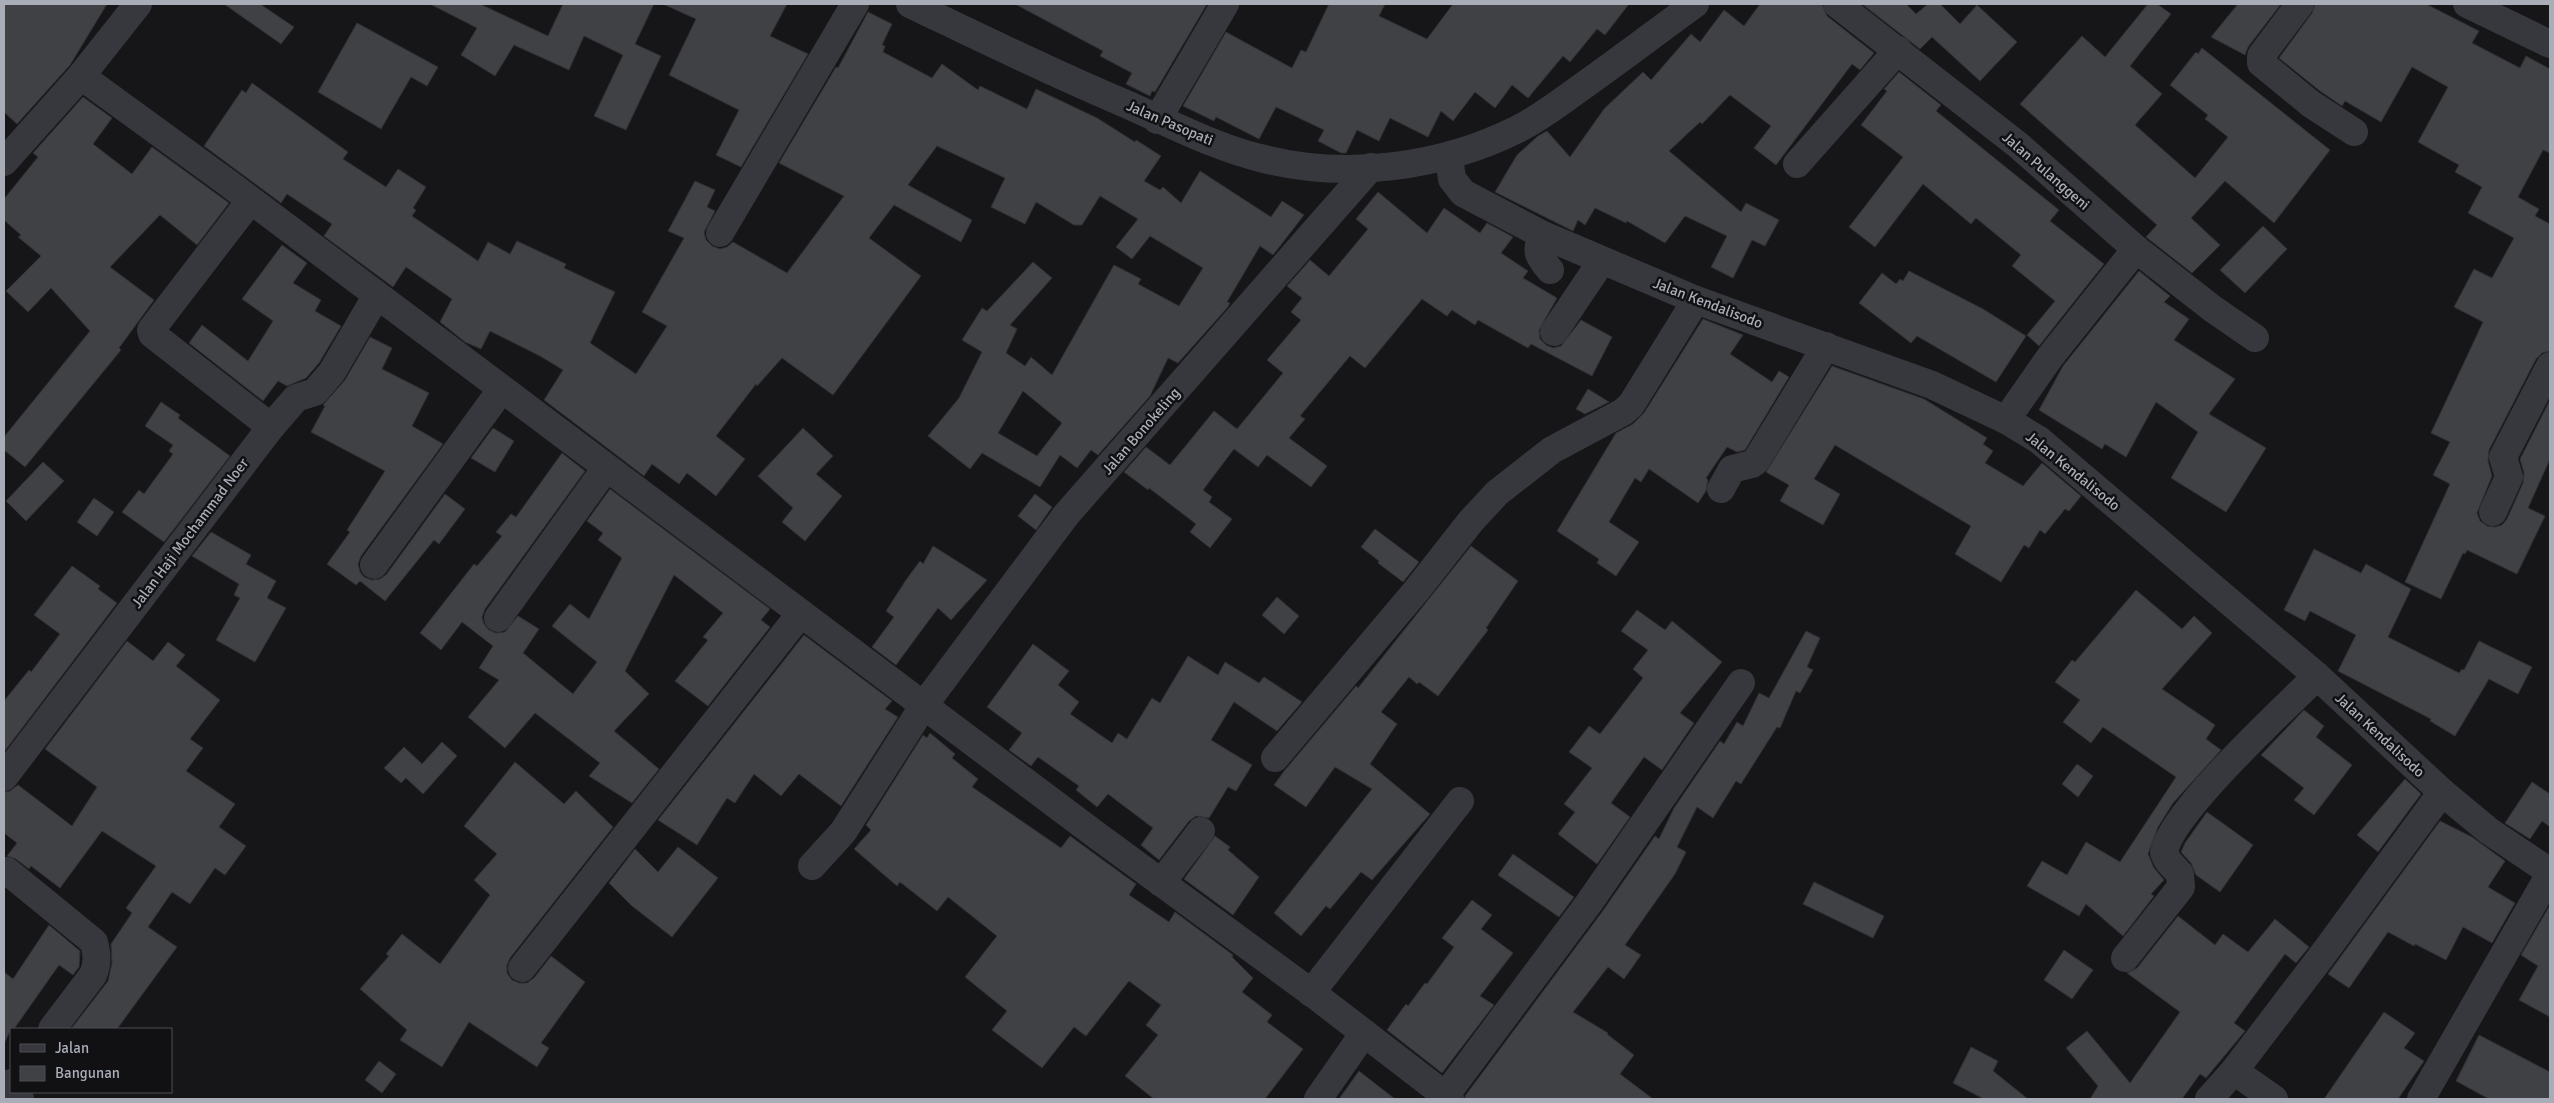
<svg xmlns="http://www.w3.org/2000/svg" width="2554" height="1103" font-family="Signika,sans-serif">
<style>
.building{fill:#404145;stroke:#303034;fill-rule:evenodd}
.lines{fill:none;stroke-linecap:round;stroke-linejoin:round}
.minor{stroke:#37383d;stroke-width:28}
.labels{text-anchor:middle;dominant-baseline:central;stroke-width:5;stroke-linejoin:round;paint-order:stroke}
.street-label{font-size:15px;fill:#a8adb8;stroke:#111113}
</style>
<rect width="100%" height="100%" fill="#161618"/>
<g class="building">
<path d="M4 4H107L70 65 17 124 4 112Z"/>
<path d="M224 4H260L294 27 281 44Z"/>
<path d="M430 4H480L548 36 563 4H654L635 44 661 56 626 130 594 116 623 55 584 36 569 70 514 45 495 76 461 55 477 28Z"/>
<path d="M663 4H787L770 36 808 54 741 167 716 155 739 110 669 75 696 19Z"/>
<path d="M1015 4H1207L1155 92 1152 91 1150 96 1126 84 1132 73 1100 56 1103 51Z"/>
<path d="M1329 4H1385L1379 16 1427 39 1453 4H1629L1605 35 1597 29 1570 62 1563 56 1528 98 1512 85 1495 108 1475 92 1453 121 1441 111 1428 137 1390 118 1379 141 1357 130 1346 153H1341L1318 141 1324 130 1276 107 1259 139 1216 117 1214 121 1183 106 1226 32 1292 68 1301 50 1306 52Z"/>
<path d="M1760 4H1822L1827 16 1874 53 1860 70 1852 64 1776 165 1754 148 1771 126 1730 95 1702 124 1700 122 1669 151 1741 212 1746 203 1779 220 1765 246 1752 240 1733 278 1711 267 1727 236 1685 216 1665 243 1627 221 1626 223 1595 208 1585 225 1578 220 1573 231 1495 192 1517 155 1538 136 1547 131 1570 157 1604 109 1643 72 1651 80 1691 34 1700 42 1724 10 1744 26Z"/>
<path d="M1862 4H1906L1916 14 1928 4H1940L1960 24 1977 5 2017 42 1980 81 1932 37 1920 49Z"/>
<path d="M2148 4H2157L2171 14 2130 66 2162 94 2135 125 2195 178 2228 137 2205 119 2208 115 2170 85 2196 52 2198 54 2202 48 2330 150 2274 223 2225 181 2191 218 2220 245 2192 273 2146 237 2157 225 2020 104 2082 36 2105 57Z"/>
<path d="M2238 4H2281L2248 47 2245 55 2211 37Z"/>
<path d="M2315 4H2426L2479 31 2472 43 2520 68 2526 56 2550 69V153L2543 150 2518 197 2539 209 2535 216 2550 224V351L2542 353 2536 359 2489 450 2488 461 2492 476 2477 513 2480 521 2487 526 2495 527 2502 525 2507 519 2523 483 2524 473 2520 459 2550 400V459L2528 508 2545 516 2517 574 2467 550 2465 554 2463 553 2441 599 2405 582 2450 484 2433 475 2450 442 2431 433 2483 322 2454 307 2474 269 2492 278 2514 238 2468 213 2482 187 2455 172 2459 165 2418 142 2448 87 2412 67 2381 122 2345 101 2342 106 2320 91 2279 58 2312 13Z"/>
<path d="M868 12 892 24 882 45 885 46 883 52 932 78 942 64 978 90 980 86 1027 109 1036 89 1097 118 1135 142 1136 140 1161 156 1144 181 1160 190 1163 187 1181 203 1200 171 1271 217 1282 201 1304 215 1273 255 1260 246 1227 302 1230 303 1227 308 1178 363 1168 358 1150 396 1098 455 1091 450 1077 468 1060 455 1040 487 982 453 970 469 928 436 959 398 982 352 962 340 982 308 987 311 1033 262 1052 278 1010 325 1017 329 1006 353 1025 366 1031 357 1052 375 1114 265 1141 279 1138 284 1179 306 1203 268 1150 236 1132 259 1116 247 1138 219 1100 196 1082 225H1074L1036 202 1025 224 991 207 1005 178 937 146 908 185 972 220 961 242 894 205 869 238 921 276 833 395 782 358 757 386 756 384 716 436 745 459 716 496 687 473 679 484 652 464 644 476 544 400 563 370 540 356 490 331 481 349 465 342 440 322 452 299 406 267 393 287 324 236 332 224 287 194 281 203 204 146 242 90 246 93 252 83 348 152 343 159 386 187 398 169 426 187 413 208 416 210 412 216 478 261 488 242 510 254 517 241 566 264 564 268 615 292 590 343 636 374 667 326 642 312 684 238 668 231 695 181 715 190 707 207 715 211 704 232 706 240 712 246 720 249 727 247 733 242 787 273 844 196 779 163 836 67 838 68ZM1023 391 1062 423 1037 456 998 433Z"/>
<path d="M357 23 438 67 427 86 411 77 381 129 318 92Z"/>
<path d="M1899 72 1941 105 1936 111 2059 210 2050 221 2104 264 2039 346 2027 335 2055 301 2012 266 2021 255 1976 218 1971 224 1923 184 1875 247 1849 227 1903 157 1861 125 1887 91 1884 89Z"/>
<path d="M83 97 112 118 93 144 132 174 152 147 229 203 197 245 160 215 110 267 154 300 119 348 121 350 25 467 4 450V437L90 331 51 288 28 312 6 291 41 256 18 237 21 235 4 220V199L38 157 33 153Z"/>
<path d="M1378 192 1427 233 1444 208 1480 233 1487 223 1513 237 1501 253 1528 271 1523 278 1557 298 1539 330 1540 339 1546 345 1553 348 1561 346 1581 320 1612 337 1592 376 1531 344 1528 348 1478 320 1475 325 1452 310 1447 316 1422 299 1365 368 1350 356 1300 416 1305 419 1289 438 1327 466 1311 487 1267 455 1258 467 1234 449 1203 490 1212 497 1209 502 1232 519 1210 548 1190 532 1196 524 1149 488 1148 490 1124 472 1146 447 1170 465 1214 411 1237 429 1283 373 1267 360 1301 320 1291 312 1302 298 1287 286 1310 260 1329 276 1368 229 1356 219Z"/>
<path d="M2263 226 2287 249 2245 293 2220 270Z"/>
<path d="M282 245 307 263 293 283 321 300 315 311 341 326 319 363 306 378 287 386 278 381 263 401 189 343 202 325 248 361 273 321 242 299Z"/>
<path d="M1909 271 1983 309 2026 336 1996 382 1917 336 1911 343 1859 303 1882 273 1896 284 1900 279 1903 281Z"/>
<path d="M2139 271 2170 296 2164 302 2189 319 2174 340 2235 379 2209 414 2266 448 2226 512 2171 478 2198 432 2156 402 2126 457 2105 444 2102 449 2039 410 2063 366Z"/>
<path d="M1703 319 1743 335 1730 354 1772 382 1779 371 1789 377 1745 450 1737 452 1727 447 1706 478 1708 480 1706 491 1698 503 1649 469 1641 482 1635 478 1609 522 1639 542 1616 576 1597 563 1599 559 1557 531 1616 433 1633 424 1644 413Z"/>
<path d="M370 337 392 348 382 369 429 393 412 426 443 444 361 556 358 564 360 572 364 577 372 580 380 579 386 575 445 494 465 509 439 544 434 540 385 601 360 581 356 585 327 564 350 532 347 530 385 471 311 432 325 406 323 405 345 380Z"/>
<path d="M1832 366 1924 399 1987 438 1983 444 1993 451 1985 463 2023 486 2042 463 2081 496 2069 511 2065 509 2045 534 2040 530 2029 548 2024 545 2001 582 1955 554 1971 526 1835 445 1814 479 1840 494 1823 525 1780 501 1789 485 1766 472Z"/>
<path d="M1588 389 1609 402 1585 414 1576 409Z"/>
<path d="M161 402 180 415 178 418 230 456 164 542 122 512 139 490 144 494 173 454 169 451 173 445 145 426Z"/>
<path d="M493 428 514 441 495 472 471 458Z"/>
<path d="M803 428 833 456 816 474 842 496 805 541 782 522 793 508 758 476Z"/>
<path d="M562 453 585 471 485 609 482 617 484 624 489 630 496 633 505 632 518 616 539 629 523 653 573 694 597 662 552 626 570 604 589 619 622 558 598 540 603 533 587 521 610 489 770 609 761 620 770 627 708 706 675 681 708 640 703 637 723 613 674 575 625 671 649 694 614 731 659 769 632 803 589 776 600 763 535 713 505 748 468 717 499 680 479 668 493 646 462 622 441 650 420 633 474 564 477 566 502 536 496 532 511 514 516 517Z"/>
<path d="M43 462 64 481 26 521 6 501Z"/>
<path d="M1035 494 1052 507 1036 530 1018 516Z"/>
<path d="M94 498 114 512 97 536 77 522Z"/>
<path d="M1375 529 1419 562 1403 582 1378 563 1379 561 1361 547Z"/>
<path d="M211 532 251 555 246 564 276 581 267 598 286 608 255 662 216 640 240 598 234 595 239 584 192 556Z"/>
<path d="M933 546 987 580 951 620 938 608 896 665 872 647 894 617 886 611 906 580 920 561 923 564Z"/>
<path d="M1471 546 1518 581 1486 628 1488 630 1438 696 1419 682 1417 684 1409 677 1381 712 1397 724 1370 764 1430 814 1372 880 1361 872 1330 909 1326 906 1301 936 1274 913 1372 789 1335 767 1306 807 1274 785 1285 770 1356 686 1358 688Z"/>
<path d="M2314 549 2361 573 2366 564 2411 589 2388 637 2459 673 2462 669 2464 670 2479 641 2532 667 2518 694 2489 679 2455 736 2430 721 2431 719 2338 671 2356 635 2310 611 2305 621 2284 610Z"/>
<path d="M72 566 100 586 98 589 117 603 4 752V701L29 670 31 672 60 634 34 615Z"/>
<path d="M2136 590 2182 629 2194 616 2212 633 2162 689 2215 725 2206 739 2221 750 2173 803 2158 827 2148 854 2154 868 2164 880 2151 894 2154 896 2123 936 2086 904 2079 916 2027 886 2042 861 2067 875 2086 842 2120 862 2176 777 2103 727 2091 743 2063 722 2080 700 2055 682 2072 660 2075 662Z"/>
<path d="M1277 597 1299 616 1284 634 1262 615Z"/>
<path d="M1637 610 1665 630 1672 621 1722 662 1680 713 1694 723 1662 770 1644 757 1611 803 1630 817 1597 864 1558 834 1575 812 1564 804 1592 768 1569 752 1589 726 1600 734 1643 678 1633 669 1648 650 1621 631Z"/>
<path d="M1806 631 1820 638 1807 667 1813 670 1800 693 1796 691 1780 728 1777 727 1741 784 1736 781 1713 818 1697 807 1677 847 1686 852 1675 874 1625 945 1641 955 1624 979 1608 967 1573 1012 1608 1033 1607 1034 1634 1055 1620 1074 1653 1099H1465V1096L1602 912 1655 836 1659 839 1674 808 1720 741 1724 744 1737 722 1743 726 1759 693 1769 698Z"/>
<path d="M804 635 892 701 885 709 898 717 841 806 799 774 781 796 754 774 735 803 727 798 697 845 658 820Z"/>
<path d="M127 641 153 661 168 642 185 655 176 666 220 700 190 739 203 748 186 771 235 804 219 827 246 846 225 875 215 868 190 904 172 892 148 927 177 947 117 1029H71L108 981 112 963 111 944 132 913 126 908 156 866 102 831 60 888 31 866 29 869 16 859 7 856 17 843 4 833V792L10 791 18 785 72 826 97 787 45 749Z"/>
<path d="M1033 644 1069 671 1058 685 1079 702 1070 714 1112 743 1118 733 1127 739 1152 698 1160 703 1188 656 1218 675 1225 662 1259 683 1264 677 1302 702 1277 731 1234 702 1211 740 1252 765 1236 791 1228 787 1209 818 1196 816 1189 821 1159 860 1141 845 1153 828 1108 794 1097 807 1076 790 1079 786 1038 757 1031 766 1009 750 1022 733 987 707Z"/>
<path d="M2304 710 2324 726 2316 737 2352 765 2314 815 2294 800 2304 788 2261 755Z"/>
<path d="M930 733 955 754 952 758 978 779 972 787 1061 848 1070 836 1136 884 1129 895 1169 922 1175 912 1233 955 1232 957 1253 978 1242 992 1272 1015 1267 1022 1303 1049 1265 1099H1154L1125 1076 1158 1035 1146 1025 1161 1005 1129 981 1086 1036 1074 1027 1042 1068 992 1030 1007 1011 965 977 997 936 948 897 937 911 900 882 897 886 854 849 871 830 866 825 923 735 927 738Z"/>
<path d="M442 742 457 756 423 794 406 778 401 783 384 768 404 747 422 764Z"/>
<path d="M515 762 564 804 576 791 613 827 510 958 507 965V973L512 980 519 983H527L534 978 551 956 585 982 541 1043 549 1048 537 1067 469 1022 442 1067 400 1040 407 1030 360 989 389 956 386 954 402 934 440 964 490 895 474 880 497 854 464 826Z"/>
<path d="M2077 764 2093 776 2078 797 2062 784Z"/>
<path d="M2405 779 2421 794 2378 852 2357 835Z"/>
<path d="M2532 782 2550 794V827L2542 821 2530 839 2505 823Z"/>
<path d="M2207 812 2253 845 2220 892 2196 875 2191 863 2181 852 2185 843Z"/>
<path d="M2440 821 2472 837 2505 861 2488 887 2515 903 2492 943 2463 927 2446 960 2415 944 2414 946 2388 932 2349 988 2328 974Z"/>
<path d="M1215 836 1230 847 1228 850 1259 877 1233 915 1184 879Z"/>
<path d="M678 847 718 878 672 937 632 906 609 883 635 849 658 872Z"/>
<path d="M1513 854 1574 897 1559 917 1498 875Z"/>
<path d="M1814 882 1884 916 1873 938 1803 904Z"/>
<path d="M1472 900 1492 915 1481 929 1513 953 1480 996 1494 1005 1442 1073 1387 1030 1406 1004 1408 1006 1425 983 1427 984 1454 947 1442 938Z"/>
<path d="M2550 905V1017L2519 1000 2538 966 2521 955Z"/>
<path d="M2178 916 2215 945 2223 934 2248 952 2275 919 2309 947 2296 963 2285 954 2234 1023 2245 1031 2206 1078 2200 1074 2182 1099H2090L2098 1086 2066 1048 2087 1031 2130 1083 2180 1012 2127 973 2137 968Z"/>
<path d="M49 925 80 951 79 967 73 975 59 965 14 1029H11L4 1044V972L13 979Z"/>
<path d="M2064 950 2093 970 2072 999 2044 980Z"/>
<path d="M2384 1012 2415 1033 2404 1048 2424 1061 2398 1099H2324Z"/>
<path d="M2479 1035 2550 1072V1099H2489L2456 1081Z"/>
<path d="M1971 1047 1998 1061 1993 1071 2028 1099H1984L1953 1083Z"/>
<path d="M379 1061 396 1074 382 1093 365 1080Z"/>
<path d="M1359 1071 1395 1099H1339Z"/>
</g>
<g class="lines">
<g class="minor">
<path d="M910 4C979 37 1048 71 1119 101 1166 121 1213 147 1264 159 1347 180 1442 167 1518 129 1538 119 1557 105 1576 91 1616 63 1655 33 1695 4"/>
<path d="M1837 4 2018 145 2136 249 2213 309 2255 338"/>
<path d="M2300 4 2261 56V63L2311 104 2354 132"/>
<path d="M2467 4 2550 44"/>
<path d="M81 76 228 183 1099 837 1316 996 1450 1099"/>
<path d="M1157 120 1225 4"/>
<path d="M1449 157 1452 179 1463 193 1543 235 1696 300 1932 385 2006 420 2039 440 2317 676 2442 792 2489 831 2550 872"/>
<path d="M4 162 81 76 138 4"/>
<path d="M1797 164 1898 50"/>
<path d="M250 201 151 330 152 334 271 427"/>
<path d="M720 233 855 4"/>
<path d="M1543 235C1534 251 1539 257 1550 270"/>
<path d="M1554 332 1601 262"/>
<path d="M2006 420 2050 357 2136 249"/>
<path d="M1721 489 1732 469 1752 464 1756 461 1826 346"/>
<path d="M2493 512 2509 477 2503 457 2550 366"/>
<path d="M374 565 501 390"/>
<path d="M498 618 606 468"/>
<path d="M1275 758 1416 591 1471 521 1497 493 1552 450 1623 412 1631 405 1696 300"/>
<path d="M4 777 271 427 296 398 315 392 332 372 377 295"/>
<path d="M812 866 843 832 924 705 1066 515 1371 167"/>
<path d="M7 871 94 942C97 954 98 963 93 975L52 1029"/>
<path d="M1161 883 1201 831"/>
<path d="M2125 958 2181 887 2180 874 2168 861 2164 853C2169 814 2285 708 2317 676"/>
<path d="M522 968 801 613"/>
<path d="M1311 993 1460 801"/>
<path d="M2234 1071 2274 1099"/>
<path d="M11 1083 7 1089 8 1093 20 1099"/>
<path d="M1445 1096 1589 903 1741 683"/>
<path d="M1318 1099 1364 1033"/>
<path d="M2209 1099 2234 1071 2324 953 2442 792"/>
<path d="M2421 1099 2550 874"/>
</g>
</g>
<g class="labels">
<g class="street-label">
<text transform="translate(1170 123) rotate(23)">Jalan Pasopati</text>
<text transform="translate(2046 171) rotate(41)">Jalan Pulanggeni</text>
<text transform="translate(1708 303) rotate(21)">Jalan Kendalisodo</text>
<text transform="translate(1141 431) rotate(-49)">Jalan Bonokeling</text>
<text transform="translate(2073 471) rotate(39)">Jalan Kendalisodo</text>
<text transform="translate(190 533) rotate(-53)">Jalan Haji Mochammad Noer</text>
<text transform="translate(2380 735) rotate(43)">Jalan Kendalisodo</text>
</g>
</g>
<rect width="2554" height="1103" fill="none" stroke="#a8adb8" stroke-width="10"/>
<rect x="10" y="1028" width="162" height="65" fill="#111113" stroke="#4d4f55"/>
<rect x="20" y="1044" width="25" height="8" fill="#37383d" stroke="#4d4f55"/>
<text x="55" y="1053" font-size="15" fill="#a8adb8">Jalan</text>
<rect x="20" y="1066" width="25" height="15" fill="#404145" stroke="#4d4f55"/>
<text x="55" y="1078" font-size="15" fill="#a8adb8">Bangunan</text>
</svg>
